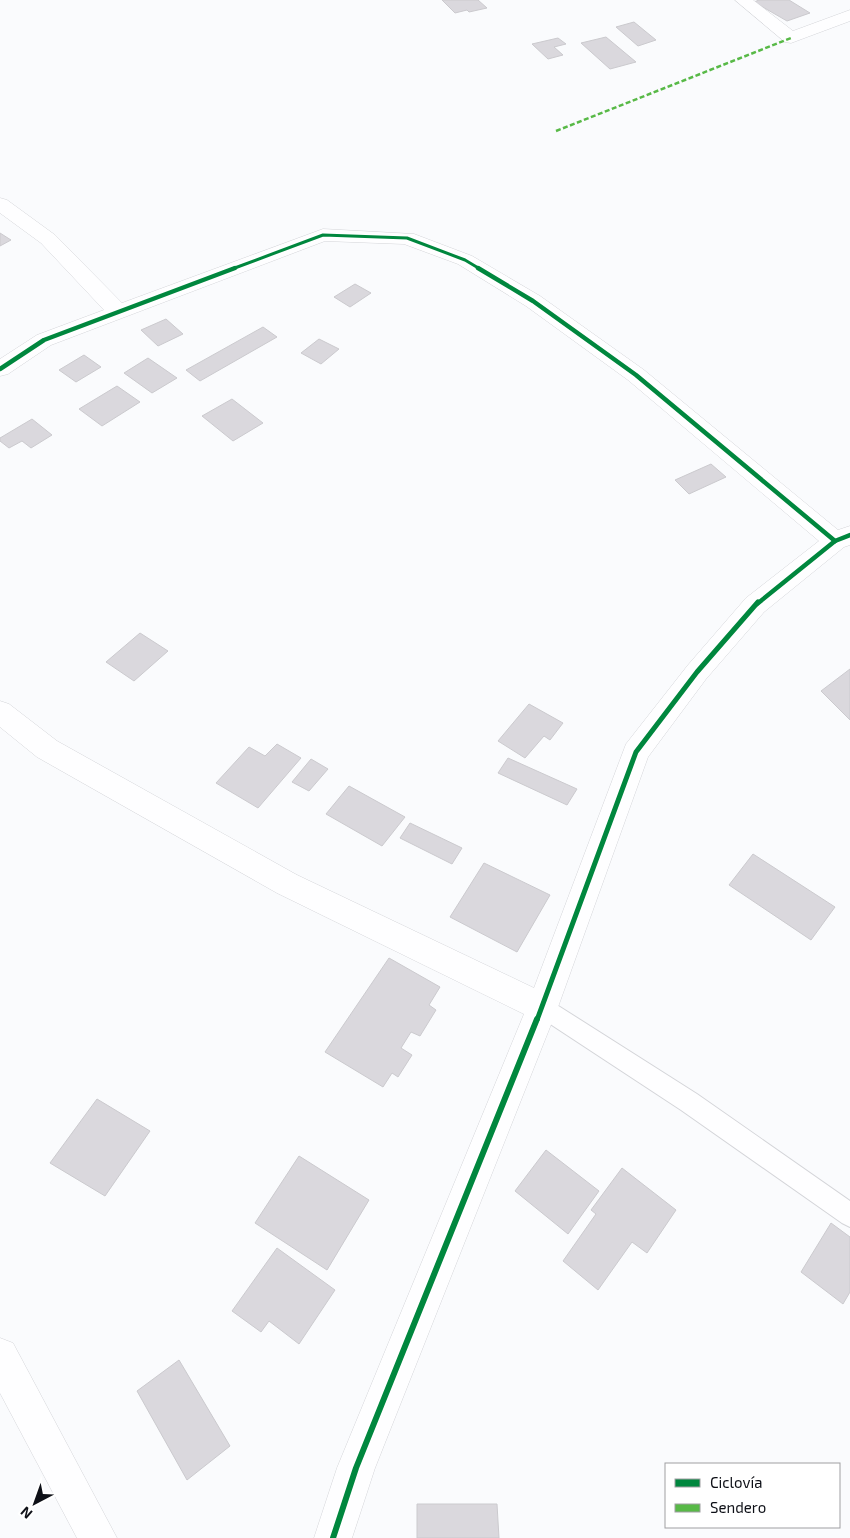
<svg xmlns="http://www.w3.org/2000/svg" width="850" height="1538" font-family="'Exo 2',sans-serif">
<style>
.building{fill:#dad8dd;stroke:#cbcace}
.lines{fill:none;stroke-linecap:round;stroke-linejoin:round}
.service-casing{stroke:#d4d5d9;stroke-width:2}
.minor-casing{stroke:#d4d5d9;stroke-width:1}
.service{fill:#fefeff;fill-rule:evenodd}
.minor{fill:#fefeff;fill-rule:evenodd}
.quiet{stroke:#58b947;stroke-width:2.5;stroke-dasharray:5 2.5;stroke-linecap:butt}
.cycleway-far3-casing{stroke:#fff;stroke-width:5}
.cycleway-far2-casing{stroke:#fff;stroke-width:7}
.cycleway-far1-casing{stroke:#fff;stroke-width:8}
.cycleway-casing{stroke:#fff;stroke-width:9}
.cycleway-far3{stroke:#00873e;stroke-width:3}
.cycleway-far2{stroke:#00873e;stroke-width:4.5}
.cycleway-far1{stroke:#00873e;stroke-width:5}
.cycleway{stroke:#00873e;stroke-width:6}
</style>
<rect width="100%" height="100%" fill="#fafbfd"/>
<g class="building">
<path d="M442 0H478L487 8 469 12 467 10 455 13Z"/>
<path d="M759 0H789L810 13 787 21 754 2Z"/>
<path d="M634 22 656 40 638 46 616 27Z"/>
<path d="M606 37 636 62 610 69 581 43Z"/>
<path d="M558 38 566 44 554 47 563 55 548 59 532 44Z"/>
<path d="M0 233 11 240 0 246Z"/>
<path d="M355 284 371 293 350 307 334 297Z"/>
<path d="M166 319 183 334 158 346 141 330Z"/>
<path d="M263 327 277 337 200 381 186 370Z"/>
<path d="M319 339 339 349 321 364 301 353Z"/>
<path d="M84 355 101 367 76 382 59 370Z"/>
<path d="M148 358 177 378 152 393 124 373Z"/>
<path d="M117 386 140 402 102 426 79 409Z"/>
<path d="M232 399 263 423 233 441 202 416Z"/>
<path d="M32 419 52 435 31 448 22 441 9 448 0 441V438Z"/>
<path d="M711 464 726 477 689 494 675 480Z"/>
<path d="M140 633 168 651 134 681 106 662Z"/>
<path d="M850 669V720L821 691Z"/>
<path d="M529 704 563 723 550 740 544 736 525 758 498 741Z"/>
<path d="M277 744 301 758 258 808 216 783 249 747 265 756Z"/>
<path d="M508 758 577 789 567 805 498 773Z"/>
<path d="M311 759 328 769 309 791 292 782Z"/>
<path d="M349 786 405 817 382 846 326 814Z"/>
<path d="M410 823 462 848 452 864 400 838Z"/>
<path d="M753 854 835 907 811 940 729 885Z"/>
<path d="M484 863 550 895 517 952 450 917Z"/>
<path d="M389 958 440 987 429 1005 436 1010 420 1036 411 1032 401 1048 412 1055 398 1077 392 1073 383 1087 325 1052Z"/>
<path d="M97 1099 150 1131 105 1196 50 1163Z"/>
<path d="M546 1150 599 1191 568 1234 515 1191Z"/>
<path d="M299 1156 369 1200 327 1270 255 1223Z"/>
<path d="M622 1168 676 1210 647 1253 632 1242 598 1290 563 1261 596 1214 591 1210Z"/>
<path d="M831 1223 850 1237V1292L843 1304 801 1272Z"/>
<path d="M277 1248 335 1290 299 1344 269 1321 261 1332 232 1311Z"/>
<path d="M179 1360 230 1446 187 1480 137 1391Z"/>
<path d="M417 1504H497L499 1538H417Z"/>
</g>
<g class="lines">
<defs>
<path id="service" d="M542 997 549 1000 697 1094 850 1201V1227L842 1223 681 1110 535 1014 531 1007 535 1000Z"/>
<g id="minor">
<path d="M735 0H753L793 31 850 10V21L791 43 785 42Z"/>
<path d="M0 198 7 200 55 235 122 303 323 229 414 234 472 256 540 296 644 370 838 530 850 526V545L844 547 764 612 706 679 648 757 558 1007 375 1468 352 1538H314L337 1468 524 1014 277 893 37 757 0 727V701L9 704 57 741 297 875 534 988 626 744 688 665 746 598 819 541 628 380 526 306 458 264 404 244 325 241 51 345 8 374 0 376V359L37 335 104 310 41 243 0 213Z"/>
<path d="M0 1338 13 1343 117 1538H77L0 1393Z"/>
</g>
</defs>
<use href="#service" class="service-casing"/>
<use href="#minor" class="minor-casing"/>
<use href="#service" class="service"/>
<use href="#minor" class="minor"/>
<path class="quiet" d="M556 131 791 38"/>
<defs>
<path id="cycleway-far3" d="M232 269 323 235 407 238 465 260 480 269"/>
<g id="cycleway-far2">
<path d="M478 268 533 301 636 375 835 541"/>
<path d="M0 369 44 340 235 268"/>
<path d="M757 604 835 541 850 535"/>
</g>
<path id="cycleway-far1" d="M537 1020 636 752 697 672 758 602"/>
<path id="cycleway" d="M333 1538 356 1468 537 1019"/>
</defs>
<use href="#cycleway-far3" class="cycleway-far3-casing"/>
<use href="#cycleway-far2" class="cycleway-far2-casing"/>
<use href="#cycleway-far1" class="cycleway-far1-casing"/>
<use href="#cycleway" class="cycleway-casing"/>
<use href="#cycleway-far3" class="cycleway-far3"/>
<use href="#cycleway-far2" class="cycleway-far2"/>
<use href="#cycleway-far1" class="cycleway-far1"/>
<use href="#cycleway" class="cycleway"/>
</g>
<rect x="665" y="1463" width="175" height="65" fill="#ffffff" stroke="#9f9fa2"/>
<rect x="675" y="1479" width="25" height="8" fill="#00873e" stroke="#9f9fa2"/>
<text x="710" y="1488" font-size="15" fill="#0e1017">Ciclovía</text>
<rect x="675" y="1504" width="25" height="8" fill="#58b947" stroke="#9f9fa2"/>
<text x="710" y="1513" font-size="15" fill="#0e1017">Sendero</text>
<g transform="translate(35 1503) rotate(221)" stroke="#ffffff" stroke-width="4" paint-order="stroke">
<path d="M0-4L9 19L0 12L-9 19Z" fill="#0e1017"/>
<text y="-8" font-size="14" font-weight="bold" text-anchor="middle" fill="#0e1017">N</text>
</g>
</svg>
